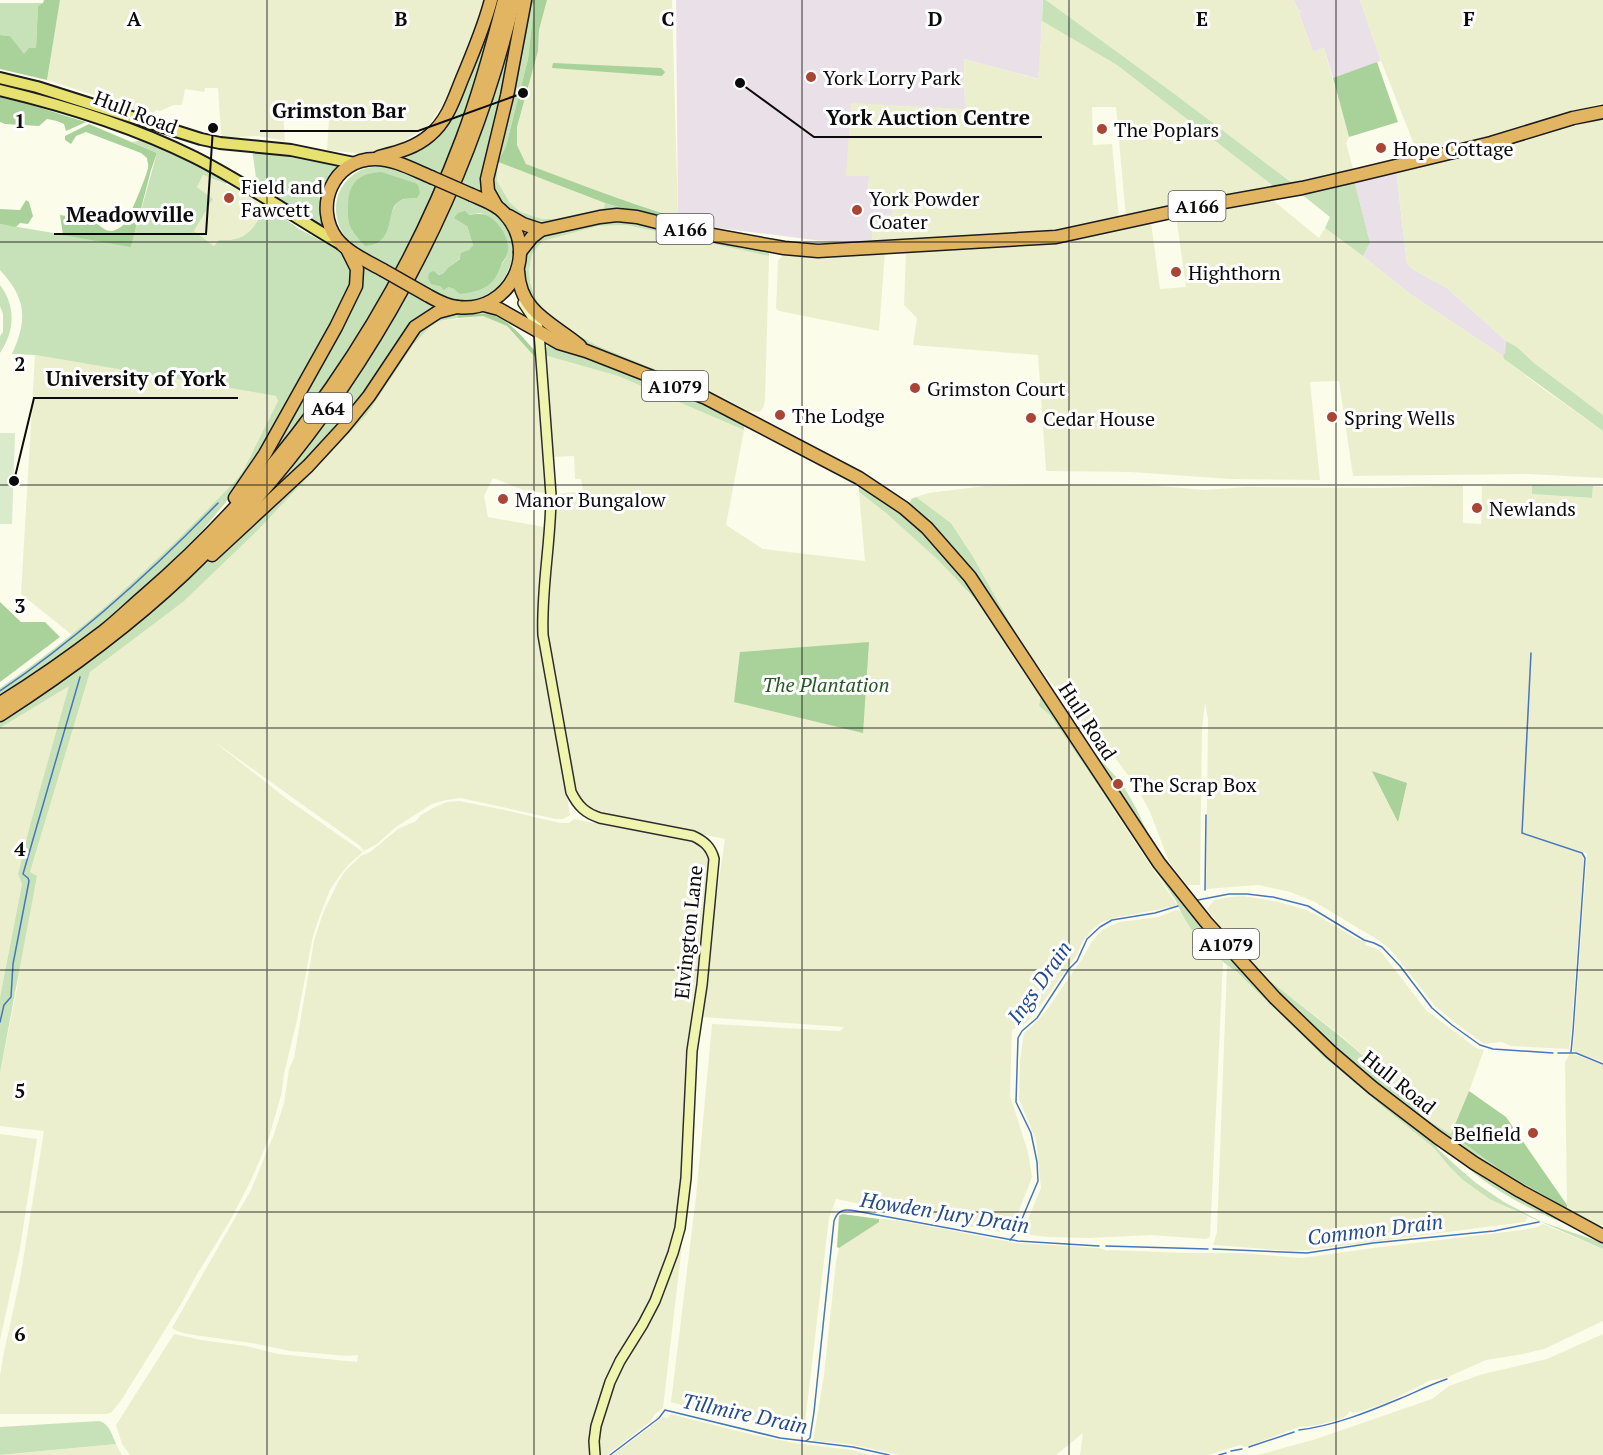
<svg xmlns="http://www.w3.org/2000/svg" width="1603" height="1455" font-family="'PT Serif',serif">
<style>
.industrial{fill:#e9e0e8}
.farmland{fill:#ecefce}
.green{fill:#c7e2b9;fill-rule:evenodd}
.forest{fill:#a9d19a}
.pitch{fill:#d9ebca}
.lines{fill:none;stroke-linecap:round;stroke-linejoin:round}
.stream{stroke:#4676bc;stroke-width:1.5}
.secondary-casing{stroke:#2d2d2d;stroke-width:12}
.primary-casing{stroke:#1c1c1c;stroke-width:14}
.highway-casing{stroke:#1c1c1c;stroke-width:15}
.secondary{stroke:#eff5ae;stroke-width:9}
.primary{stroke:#e7e170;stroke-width:10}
.highway{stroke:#e2b563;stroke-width:12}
.highway-bridge-casing{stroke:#1c1c1c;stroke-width:15;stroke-linecap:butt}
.highway-bridge{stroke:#e2b563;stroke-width:12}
.grid{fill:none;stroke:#0b0b0b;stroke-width:1.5;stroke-opacity:0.55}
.poi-dot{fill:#a94535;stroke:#fff;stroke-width:2}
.labels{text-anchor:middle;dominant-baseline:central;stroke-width:6;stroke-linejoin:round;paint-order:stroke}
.shield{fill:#fff;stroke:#545454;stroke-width:1.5}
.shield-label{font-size:18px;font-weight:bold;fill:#0b0b0b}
.poi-label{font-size:20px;fill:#0b0b0b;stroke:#fff;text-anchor:start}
.street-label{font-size:20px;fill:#0b0b0b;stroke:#fff}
.park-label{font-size:20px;font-style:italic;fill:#255a24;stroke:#fff}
.water-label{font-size:21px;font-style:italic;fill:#244b8c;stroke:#fff}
.grid-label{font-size:20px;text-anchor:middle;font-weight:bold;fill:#0b0b0b;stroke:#fff;stroke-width:6;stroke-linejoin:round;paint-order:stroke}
.leader{fill:none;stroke:#0b0b0b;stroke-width:2}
.callout-dot{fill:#0b0b0b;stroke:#fff;stroke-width:2}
.callout-label{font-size:21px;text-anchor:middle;font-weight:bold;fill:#0b0b0b;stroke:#fff;stroke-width:6;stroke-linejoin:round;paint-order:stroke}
</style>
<rect width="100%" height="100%" fill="#fcfceb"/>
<g class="industrial">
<path d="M676 0H1043L1039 79 964 59 965 109 869 176 868 194H891L893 215 872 216V240L850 242 814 240 712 227 678 218Z"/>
<path d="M1294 0H1360L1381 61 1333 78 1324 48 1313 52Z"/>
<path d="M1396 169 1407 264 1414 270 1447 288 1506 341 1505 353 1503 356 1410 294 1363 256 1370 243 1354 180Z"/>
</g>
<g class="farmland">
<path d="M60 0H486L478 26 461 69 441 107 429 125 401 143 365 154 327 150 329 118 283 111 285 141 258 136 223 138 221 133 218 88H205L204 92 185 89 182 105H174L160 111 156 110 151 116 115 102 47 80Z"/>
<path d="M547 0H672L678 218 604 194 526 164 517 145V127L538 51 539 30Z"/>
<path d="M1046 0H1294L1297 9H1300L1301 12 1299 14 1313 52 1324 48 1349 137 1346 143 1353 169 1292 183 1176 95Z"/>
<path d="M1360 0H1603V103L1459 145 1417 152 1381 61Z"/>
<path d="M1042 21 1117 65 1276 188 1126 218 1116 107H1092L1093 145 1112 144 1119 218 1038 234 872 240V216L893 214 891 194 868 195 869 176H846L851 103 965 109 964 59 1038 79Z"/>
<path d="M1603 118V415L1534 363 1517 347 1506 341 1447 288 1414 270 1407 264 1396 169 1459 157 1519 143 1543 134Z"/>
<path d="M498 162 605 203 604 208 554 219H542L521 212 510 203 497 181Z"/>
<path d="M203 175 242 191 266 205 253 229 247 234 238 238 228 240H219L214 246 194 231 213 199 197 187Z"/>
<path d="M1270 198 1319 238 1325 228 1363 256 1410 294 1503 356 1504 359 1542 388 1603 431V478L1529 474 1353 476 1339 381 1310 382 1320 480 1230 479 1131 472 1046 471 1038 355 913 345 917 318 904 305 906 251 1073 241 1151 222 1160 289 1186 287 1176 216Z"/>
<path d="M619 225H626L769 256 765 401 763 408 760 412 749 411 724 398 596 345 567 329 546 313 535 297 530 282 529 270 532 254 543 241 598 226Z"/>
<path d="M885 252 879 331 779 311 776 308 778 261 781 257 789 253Z"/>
<path d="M483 316 507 326 535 357 545 493 523 490 493 478 484 496 488 517 544 527 539 633 541 656 556 725 570 815 563 819H556L461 798 446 800 432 804 396 827 377 844 364 851 359 845 212 740 287 799 363 852 349 864 340 875 330 890 320 915 313 936 297 1020 284 1074 282 1092 269 1137 260 1160 249 1184 231 1219 196 1276 181 1304 122 1399 112 1412 107 1414H0V1376L3 1357 20 1279 44 1131 0 1126V1073L17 988 30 872 90 672 183 602 259 529 330 453 413 345 430 327 439 321Z"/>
<path d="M35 355 276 396 278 401 244 469 238 478 146 571 72 635 21 594Z"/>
<path d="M544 355 618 376 744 430 726 525 763 549 865 561 859 492 886 513 938 560 989 614 1041 693 1039 706 1050 715 1177 905 1171 907 1114 918 1102 922 1092 930 1083 941 1076 956 1036 1012 1026 1023 1012 1030 1010 1095 1028 1152 1032 1177 1011 1231 1008 1233 987 1230 836 1199 829 1218 804 1432 770 1428 723 1417 671 1402 696 1197 712 1024 840 1031 844 1027 702 1017 713 920 725 839 604 815 591 811 576 796 572 779 566 730 554 673 548 624 554 539 556 494 583 491 581 479H575L574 456 552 457Z"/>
<path d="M1035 484 1147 485 1205 490 1245 487 1379 488 1463 485V523L1481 524 1482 486 1527 485H1532V494L1592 498 1593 486 1603 487V1062L1573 1051 1587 853 1538 839 1582 854 1584 859 1571 1035 1569 1049 1511 1046 1502 1042 1484 1044 1453 1021 1434 1005 1391 950 1378 940 1315 902 1290 892 1259 885 1206 889 1208 719 1205 703 1202 728 1200 885H1187L1169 862 1150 812 1136 786 1116 759 1090 732 1024 648 972 555 951 523 916 497 928 493 985 486Z"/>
<path d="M70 685 30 825 18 874 22 884 0 997V728Z"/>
<path d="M459 801 505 810 560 823H569L574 819 688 841 699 845 706 853 709 865 700 951 685 1059 682 1170 677 1212 670 1247 647 1306 611 1370 591 1424 589 1444 590 1455H130L122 1444 116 1425 174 1334 201 1340 246 1346 278 1354 357 1362 358 1355 347 1356 290 1351 257 1344 187 1334 177 1331 172 1328 251 1190 274 1134 284 1103 289 1069 294 1058 314 941 323 913 338 882 346 870 361 856 370 852 398 829 416 821 421 815 435 807 447 802Z"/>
<path d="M1243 896 1279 902 1303 909 1317 915 1357 939 1366 942 1365 945 1375 948 1382 953 1426 1010 1476 1048 1484 1050 1469 1091 1451 1134 1424 1118 1374 1065 1340 1035 1274 984 1259 976 1207 909 1214 900 1230 897Z"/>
<path d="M1176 910 1180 911 1200 941 1223 962 1210 1237 1206 1239 1151 1235 1089 1238 1048 1237 1022 1234 1041 1188 1036 1140 1019 1099 1020 1060 1024 1033 1037 1021 1046 1011 1082 959 1091 943 1102 930 1119 922 1158 917Z"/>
<path d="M1227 966 1238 973 1325 1058 1382 1106 1434 1148 1448 1165 1491 1200 1528 1217 1525 1222 1310 1250 1291 1251 1213 1245 1217 1232Z"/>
<path d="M1570 1054 1576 1055 1603 1065V1225H1598L1567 1209 1565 1062Z"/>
<path d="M0 1134 37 1139 20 1248 0 1340Z"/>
<path d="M879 1219H884L907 1222 1016 1243 1099 1248 1108 1251 1109 1250 1188 1253H1241L1302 1258 1373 1248 1522 1230 1537 1227 1543 1224 1603 1249V1321L1544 1349 1523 1354 1486 1360 1448 1377 1429 1381 1386 1403 1362 1411 1353 1413 1350 1411 1347 1415 1343 1418 1318 1425 1299 1427 1249 1446 1245 1447 1240 1445 1208 1455H1080L1083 1433 1056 1455H900L849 1444 813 1441 824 1375 836 1262 839 1248 878 1222Z"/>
<path d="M682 1245 663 1408 655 1414 651 1421 607 1455H599L598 1433 607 1405 617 1378 630 1355 647 1329 663 1297Z"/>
<path d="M1603 1334V1455H1258L1316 1439 1432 1399 1449 1386 1483 1374 1547 1359Z"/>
<path d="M670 1414 750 1434 795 1443 852 1450 871 1455H613L663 1417 668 1418Z"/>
<path d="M116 1444 122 1455H2Z"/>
</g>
<g class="green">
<path d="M495 0H500L486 53 443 177 397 158 440 131Z"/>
<path d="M522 0 484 194 458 183 511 26Z"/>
<path d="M1043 0H1046L1176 95 1292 183 1276 188 1117 65 1042 21Z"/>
<path d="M529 2 534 5 528 59 506 146 498 162 497 181 510 203 521 212 542 219H554L604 208 605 203 641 214 542 223C523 219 503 211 495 192 492 186 492 178 492 173Z"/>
<path d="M0 3H43L38 6 36 48 24 55 10 36 0 35Z"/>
<path d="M144 140 190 161 227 182 226 184 203 175 197 187 213 199 194 231 214 246 219 240C248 241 254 229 266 205L299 229 335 248 347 260 354 277 336 322 274 432 231 496 201 532 121 611 61 656 0 698V688C90 627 163 556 238 478L244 469 278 401 276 396 35 355 12 354C28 319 26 298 0 270V224L131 246 157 153 132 142Z"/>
<path d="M252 149 319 159 344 167 338 173 327 231 275 200 276 197 257 185Z"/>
<path d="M381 166 397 168 438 187 398 272C381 262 360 254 347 239 329 217 333 185 359 171 366 167 373 167 381 166ZM420 193 397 202 390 215 386 229 348 201Z"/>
<path d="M1354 180 1370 243 1363 256 1325 228 1330 217 1300 193Z"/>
<path d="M454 194C473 201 491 206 504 224 526 256 502 300 464 301 445 301 429 289 413 281ZM480 213C501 220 517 245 502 264L454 289 448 287 434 271 440 275H443C451 263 465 257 473 245L467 226 469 215Z"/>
<path d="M621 218C653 223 684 231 716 239L720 243 745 249 747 247 756 245 769 251V256L626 225 598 226 543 241 532 254 529 270 530 282 535 297 546 313 567 329 596 345 681 380C648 369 603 357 574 339 547 322 517 301 521 265 523 254 527 244 536 238 555 227 599 220 621 218Z"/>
<path d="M359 261 392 282 348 357 271 460 263 463 360 287C363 277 363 270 359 261Z"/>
<path d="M0 285C16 306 15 331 0 353V336L3 332V314L0 306Z"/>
<path d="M407 290 440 308 384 368 324 445 251 512Z"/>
<path d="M441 315H458V318L439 321 430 327 413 345 367 414 259 529 183 602 90 672 30 872 37 876 0 1073V997L22 884 18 874 30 825 69 686 0 728V718L89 660 158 606 260 516 301 478 419 329Z"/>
<path d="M1506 341 1517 347 1534 363 1603 415V431L1504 359 1503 356 1505 353Z"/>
<path d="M550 345H554L595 362 682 392 744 422V430L618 376 544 355 547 346Z"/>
<path d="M859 481 913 520 966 576 1125 815 1234 960 1431 1136 1438 1149 1454 1164 1476 1183 1504 1202 1542 1222 1603 1243V1249L1491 1200 1463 1180 1448 1165 1434 1148 1382 1106 1325 1058 1238 973C1212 955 1188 932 1176 901L1050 715 1039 706 1041 693 989 614 938 560 886 513 859 492Z"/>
<path d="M1532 485 1593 486 1592 498 1532 494Z"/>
<path d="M916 497 951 523 972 555 1024 648 996 605 969 568 913 509 910 504 911 499Z"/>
<path d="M1087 745 1117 778 1113 781 1119 790 1124 787 1136 808 1150 838 1148 839Z"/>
<path d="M1259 976 1274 984 1340 1036 1374 1065 1424 1118 1451 1134 1502 1171 1567 1209 1603 1228V1232L1501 1175 1405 1109 1358 1072Z"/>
<path d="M1444 1146 1577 1228C1527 1210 1480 1184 1444 1146Z"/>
<path d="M99 1421C109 1423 112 1435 116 1444L0 1455V1427Z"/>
</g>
<g class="forest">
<path d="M44 0H60L47 80 0 69V35L10 36 24 54 29 48H36L38 6 43 3Z"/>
<path d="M529 0H547L539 30 538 51 517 127V145L526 164C584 186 643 209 703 225L683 226 605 203 498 162 506 146 528 59 534 5 529 2Z"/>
<path d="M1377 62 1398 122 1349 137 1333 78Z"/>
<path d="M553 63 661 68 665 72 662 76 552 68Z"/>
<path d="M0 96C29 103 57 114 86 122L66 131 64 124 57 121 47 119 39 126 5 124 0 122Z"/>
<path d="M89 124 157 153 151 170 131 247 63 235 60 215 66 216 69 213 78 219C97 216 100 232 112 231 116 230 122 227 124 224 129 219 147 175 148 168 149 164 147 161 147 158L141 153 86 132 76 136 71 144 65 140V136Z"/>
<path d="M381 172 415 183 418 185 420 193 417 198C382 196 397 222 382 239 377 244 372 245 365 246 360 240 351 231 349 223 348 219 348 213 348 209 348 184 356 174 381 172Z"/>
<path d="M26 200 29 202 33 216 28 224 20 223 16 227 0 224V209L20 210Z"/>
<path d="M465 211 469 215C476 214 482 213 488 216 499 222 510 238 508 251 507 256 505 259 502 263 498 272 496 280 487 286 479 291 469 293 460 294L454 289 448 287 444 290 440 286 431 284 428 278 429 273 434 271 439 275 443 274 448 268 460 259 461 253 469 250 473 245 467 226 454 218 458 213Z"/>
<path d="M489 313C510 321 521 335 535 351V357L507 326 483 316 458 318V315Z"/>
<path d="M0 602 21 622H45L60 637 0 682Z"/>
<path d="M869 642 863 733 734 702 740 652Z"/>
<path d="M1372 771 1407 783 1398 822Z"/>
<path d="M1469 1091 1506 1117 1567 1205V1209L1502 1171 1451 1134Z"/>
<path d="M842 1214 879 1219V1222L839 1248 837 1247 839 1216Z"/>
</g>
<path class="pitch" d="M0 433H15L12 524H0Z"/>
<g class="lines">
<g class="stream">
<path d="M1531 653 1522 833 1582 853 1585 858 1573 1031 1571 1052"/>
<path d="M0 691C80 637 151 572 218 503"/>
<path d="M1205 890 1206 815"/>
<path d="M1198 900 1229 894H1247L1273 897 1308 906 1364 940 1374 943 1382 947 1400 966 1432 1008 1452 1025 1480 1045 1493 1049 1553 1053"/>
<path d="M0 1022 4 1005 11 997 13 964 29 881 28 878 23 874 80 677"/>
<path d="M1558 1053H1576L1603 1064"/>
<path d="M1010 1240 1016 1233 1038 1181 1037 1162 1031 1133 1016 1102 1018 1038 1022 1031 1037 1018 1069 969 1077 961 1087 939 1100 927 1112 920 1155 913 1178 906"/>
<path d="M1106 1246 1208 1249"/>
<path d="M1213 1249 1307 1253 1373 1243 1494 1231 1539 1222"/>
<path d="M1299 1430C1333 1426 1368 1412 1399 1399 1416 1392 1429 1385 1447 1379"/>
<path d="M806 1441 810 1438 814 1412 834 1221C838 1209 845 1209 856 1211L1018 1241 1099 1246"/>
<path d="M1249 1447 1294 1432"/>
<path d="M1231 1451 1242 1449"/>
<path d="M610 1455 659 1418 665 1410 780 1438 853 1447 889 1455"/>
<path d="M1219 1455 1226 1453"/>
</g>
<defs>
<path id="secondary" d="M523 303 537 324 539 332 551 495C551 542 541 589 543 635L571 792C578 806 585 813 600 818L693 836C704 841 711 847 714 859L702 985 692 1051 686 1178 680 1228 673 1253 655 1301 643 1324 620 1361 610 1382 596 1426 594 1441 595 1455"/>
<g id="primary">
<path d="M0 78 37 87 201 139 220 143 291 150 354 163"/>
<path d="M0 90C67 106 132 126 194 157 244 182 291 215 339 243"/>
</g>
<g id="highway">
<path d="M379 157C398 152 415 148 430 135 447 121 454 99 462 79 473 53 484 27 491 0"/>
<path d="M497 207 488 191 487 179 507 96 525 0"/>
<path d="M509 216 523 224 541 230"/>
<path d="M520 252 532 237 541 230 600 217 617 215 637 217 696 232 784 248 818 251 1056 237 1185 209 1302 188 1358 175 1491 143 1573 118 1603 112"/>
<path d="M383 270C367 261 348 253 337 239 313 207 333 159 375 159 395 159 414 170 431 177"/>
<path d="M518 271C520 313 553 323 580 346"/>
<path d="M427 295C436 300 446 306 457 307 509 314 541 252 504 213 496 204 483 200 472 195"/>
<path d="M484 305 499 309 559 343 586 351 706 398 859 478 904 508 927 528 970 577 1159 863 1206 922 1275 998 1331 1052 1373 1088 1437 1137 1474 1163 1520 1191 1603 1236"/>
<path d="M235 498 265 454 336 327 356 286 357 269 347 249"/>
<path d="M212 555 308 466 343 428 369 396 415 327 438 312 457 307"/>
<path d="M0 703C36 681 70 657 104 631 118 620 131 607 145 595 286 473 396 314 462 139 479 94 492 47 504 0"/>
<path d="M0 715C65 673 128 627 184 574 346 419 462 219 514 0"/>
</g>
</defs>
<use href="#secondary" class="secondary-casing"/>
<use href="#primary" class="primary-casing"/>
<use href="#highway" class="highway-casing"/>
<use href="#secondary" class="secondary"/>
<use href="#primary" class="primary"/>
<use href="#highway" class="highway"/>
<defs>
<g id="highway-bridge">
<path d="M431 177 472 195"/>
<path d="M383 270 427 295"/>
</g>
</defs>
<use href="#highway-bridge" class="highway-bridge-casing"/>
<use href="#highway-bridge" class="highway-bridge"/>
</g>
<path class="grid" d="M267 0V1455M534 0V1455M802 0V1455M1069 0V1455M1336 0V1455M0 242H1603M0 485H1603M0 728H1603M0 970H1603M0 1212H1603"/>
<g class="poi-dot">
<circle cx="811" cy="77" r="6"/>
<circle cx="1102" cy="129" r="6"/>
<circle cx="1381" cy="148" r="6"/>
<circle cx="229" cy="198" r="6"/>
<circle cx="857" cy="210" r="6"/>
<circle cx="1176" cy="272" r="6"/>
<circle cx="915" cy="388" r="6"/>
<circle cx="780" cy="415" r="6"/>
<circle cx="1332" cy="417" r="6"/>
<circle cx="1031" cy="418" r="6"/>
<circle cx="503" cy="499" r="6"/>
<circle cx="1477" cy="508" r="6"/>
<circle cx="1118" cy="784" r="6"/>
<circle cx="1533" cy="1133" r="6"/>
</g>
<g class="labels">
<g class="shield">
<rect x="1168.5" y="191" width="57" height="30" rx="4.5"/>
<rect x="656.5" y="214" width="57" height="30" rx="4.5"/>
<rect x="642" y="371" width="66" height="30" rx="4.5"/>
<rect x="304" y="393" width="48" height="30" rx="4.5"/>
<rect x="1193" y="929" width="66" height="30" rx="4.5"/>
</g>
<g class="shield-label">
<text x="1197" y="206">A166</text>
<text x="685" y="229">A166</text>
<text x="675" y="386">A1079</text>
<text x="328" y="408">A64</text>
<text x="1226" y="944">A1079</text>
</g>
<g class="poi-label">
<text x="823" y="77">York Lorry Park</text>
<text x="1114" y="129">The Poplars</text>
<text x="1393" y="148">Hope Cottage</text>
<text x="241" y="186">Field and<tspan x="241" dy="23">Fawcett</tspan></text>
<text x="869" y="198">York Powder<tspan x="869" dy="23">Coater</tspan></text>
<text x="1188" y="272">Highthorn</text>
<text x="927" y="388">Grimston Court</text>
<text x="792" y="415">The Lodge</text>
<text x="1344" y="417">Spring Wells</text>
<text x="1043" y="418">Cedar House</text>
<text x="515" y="499">Manor Bungalow</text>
<text x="1489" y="508">Newlands</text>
<text x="1130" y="784">The Scrap Box</text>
<text x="1521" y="1133" text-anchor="end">Belfield</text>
</g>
<g class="street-label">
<text transform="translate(136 112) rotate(21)">Hull Road</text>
<text transform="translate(1088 721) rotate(57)">Hull Road</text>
<text transform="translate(688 932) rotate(-84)">Elvington Lane</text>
<text transform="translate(1399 1082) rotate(39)">Hull Road</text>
</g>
<g class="park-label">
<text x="826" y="684">The Plantation</text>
</g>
<g class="water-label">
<text transform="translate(1039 982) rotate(-55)">Ings Drain</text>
<text transform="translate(945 1212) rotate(9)">Howden Jury Drain</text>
<text transform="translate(1375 1229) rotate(-7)">Common Drain</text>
<text transform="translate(745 1413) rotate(12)">Tillmire Drain</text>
</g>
</g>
<g class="grid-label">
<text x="134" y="26">A</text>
<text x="401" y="26">B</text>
<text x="668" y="26">C</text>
<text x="935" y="26">D</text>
<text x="1202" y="26">E</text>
<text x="1469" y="26">F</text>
<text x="20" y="128">1</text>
<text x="20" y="371">2</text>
<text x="20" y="613">3</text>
<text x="20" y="856">4</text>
<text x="20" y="1098">5</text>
<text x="20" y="1341">6</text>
</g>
<path class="leader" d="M523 93L418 131H260M740 83L814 137H1042M213 128L206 234H54M14 481L34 398H238"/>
<g class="callout-dot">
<circle cx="523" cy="93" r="6"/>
<circle cx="740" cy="83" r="6"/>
<circle cx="213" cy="128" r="6"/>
<circle cx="14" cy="481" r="6"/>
</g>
<g class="callout-label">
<text x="339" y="118">Grimston Bar</text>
<text x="928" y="125">York Auction Centre</text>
<text x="130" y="222">Meadowville</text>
<text x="136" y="386">University of York</text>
</g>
</svg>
